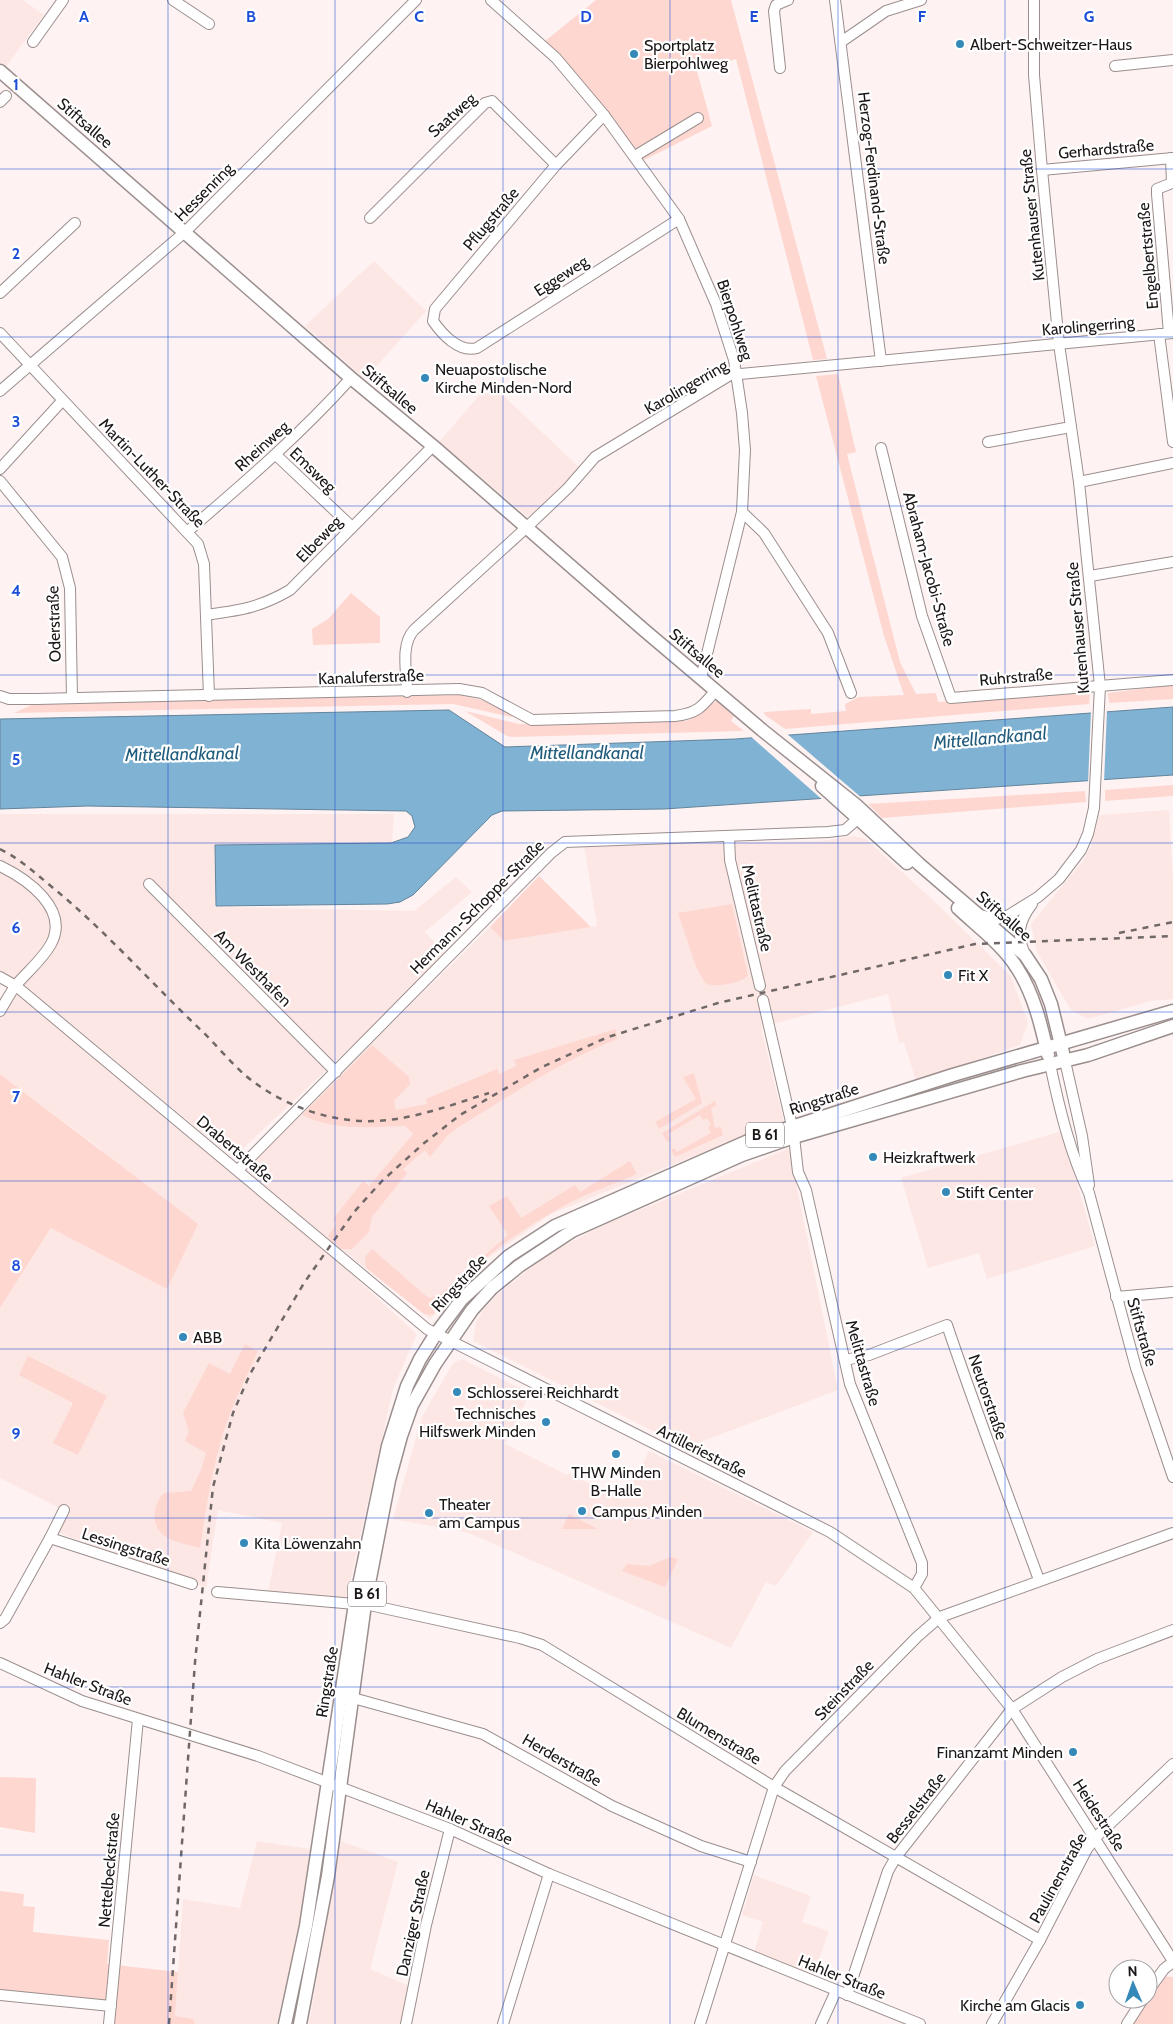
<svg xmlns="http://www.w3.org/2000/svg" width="1173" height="2024" font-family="Cabin,sans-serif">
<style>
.built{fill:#fde7e4}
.green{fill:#fed7d1}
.water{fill:#80b2d3;stroke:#62849b}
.pier{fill:#fef3f2}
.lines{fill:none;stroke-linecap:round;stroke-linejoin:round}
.minor-casing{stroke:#9b8f8e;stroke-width:12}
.major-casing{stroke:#9b8f8e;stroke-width:15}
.minor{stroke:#fff;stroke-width:10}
.major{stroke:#fff;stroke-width:12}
.rail{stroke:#6f6867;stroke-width:2.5;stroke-dasharray:6 6;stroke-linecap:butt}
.grid{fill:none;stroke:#1d4ed8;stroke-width:1;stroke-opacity:0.55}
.poi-dot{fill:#3489b8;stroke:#fff;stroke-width:2}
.labels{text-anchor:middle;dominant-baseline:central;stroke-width:4.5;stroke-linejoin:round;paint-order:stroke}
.shield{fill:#fff;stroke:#605d5d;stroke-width:1}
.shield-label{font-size:15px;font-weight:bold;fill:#1c1717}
.poi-label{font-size:16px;fill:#1c1717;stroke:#fff;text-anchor:start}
.street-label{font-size:16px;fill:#1c1717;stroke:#fff}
.water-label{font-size:18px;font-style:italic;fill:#215c7d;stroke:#fff}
.grid-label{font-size:16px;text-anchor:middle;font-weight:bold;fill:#1d4ed8;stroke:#fff;stroke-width:4.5;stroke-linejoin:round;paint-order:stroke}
</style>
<rect width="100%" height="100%" fill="#fef3f2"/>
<g class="built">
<path d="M0 0H23L44 15 2 72 0 71Z"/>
<path d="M374 261 426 311 365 379 305 326Z"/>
<path d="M490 383 581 469 528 517 439 442Z"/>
<path d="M1169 810 1173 881V999L1151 1001 1088 1019 1071 1010 1037 952 1031 924 1083 861 1091 847 1099 815Z"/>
<path d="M0 814H394L392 843 215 845V907L414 911 456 877 472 892 425 932 447 956 233 1158 31 991 0 972Z"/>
<path d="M853 836 866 839 933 900 1011 976 1028 1023 1020 1045 916 1081 904 1042 899 1043 888 994 761 1027 784 1123 679 1162 551 1214 478 1265 430 1319 242 1170 490 927 504 941 597 926 584 845 822 841Z"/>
<path d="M17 990 235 1169 417 1334 393 1389 346 1600 268 1592 282 1523 218 1510 206 1588 54 1531 63 1510 0 1478V1308L102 1150 0 1074V1017Z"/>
<path d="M1062 1131 1095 1246 987 1279 979 1253 928 1268 901 1178Z"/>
<path d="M789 1148 838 1390 693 1445V1448L689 1449 473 1341 476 1322 483 1310 497 1295 549 1253 606 1224Z"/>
<path d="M462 1359 530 1393 505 1444 567 1475 568 1473 624 1500 649 1451 813 1532 776 1586 766 1582 731 1648 469 1533 393 1519 422 1417 453 1363Z"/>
<path d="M257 1841 310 1849 300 1918 277 2024H195L193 2019 175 2016 183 1899 240 1908Z"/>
<path d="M341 1841 398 1862 370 1969 409 1986 401 2024H309Z"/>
<path d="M754 1875 811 1896 802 1922 829 1931 813 1976 754 1953 763 1922 742 1915Z"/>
</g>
<g class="green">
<path d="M596 0H731L827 359 813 360 736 59 697 71 712 126 644 160 559 53 545 41Z"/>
<path d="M838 374 856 452 847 454 900 662 916 694 936 693 938 702 1090 693 1089 704 785 729 765 715 764 712 811 709V714L846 711 845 704 859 697 904 695 884 636 816 376Z"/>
<path d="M351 593 380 617V643L313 645 312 629 328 619Z"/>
<path d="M1173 685V699L1109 703 1108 693Z"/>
<path d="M460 695 486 701 516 716 511 717 453 704 14 713 36 703Z"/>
<path d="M717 701 726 705 735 714 731 721 744 731 512 737 507 736 465 711 519 724 685 721C699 718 704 706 717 701Z"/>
<path d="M1173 785V796L1105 801V790Z"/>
<path d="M1085 791 1086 802 882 818 868 804Z"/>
<path d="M539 876 591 927 504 941 490 927Z"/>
<path d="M732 904 748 976C739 984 717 987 706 984L696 967 678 913Z"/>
<path d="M616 1029 617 1039C560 1062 509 1096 457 1128L447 1136 430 1157 425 1150 403 1169 407 1173 372 1217 369 1232 352 1249H341L330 1240 328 1236 337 1223 333 1219 363 1181 369 1186 413 1134 405 1126C372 1127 333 1131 302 1115L372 1045 409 1077 410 1084 394 1101 396 1110 427 1104 426 1099 497 1069 499 1074 516 1066 514 1060Z"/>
<path d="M694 1073 702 1103 659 1129 655 1122 696 1099 683 1077Z"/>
<path d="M0 1074 198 1224 167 1289 51 1228 0 1308Z"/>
<path d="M715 1101 716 1106 711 1108 715 1128 721 1127 723 1135 675 1157 671 1150 674 1148 677 1152 711 1133 708 1127 711 1124 707 1118 703 1120 700 1115 668 1134 671 1140 667 1142 662 1133Z"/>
<path d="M630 1161 637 1174C612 1185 584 1194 560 1208 512 1235 465 1268 433 1315L424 1314 366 1268 365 1257 372 1249 426 1296 430 1298 439 1295 508 1235 489 1206 507 1196 521 1218 575 1185 580 1192Z"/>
<path d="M245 1344 258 1351C249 1371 239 1391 231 1411 214 1454 207 1502 200 1548 190 1545 179 1543 170 1539 150 1530 151 1506 164 1493L191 1491 201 1470 206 1453 185 1441 189 1432 183 1413 209 1363 230 1374Z"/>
<path d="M28 1356 107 1396 78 1455 53 1443 73 1403 19 1375Z"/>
<path d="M569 1514 598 1529H562Z"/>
<path d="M671 1557 678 1559 665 1587 622 1571 627 1564 649 1566Z"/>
<path d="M0 1777 36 1778 35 1833 0 1827Z"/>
<path d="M0 1891 24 1894 23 1906 35 1907 33 1932 109 1940 107 1964 178 1972 175 2016 193 2019 195 2024H113L115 2004 0 1993Z"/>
<path d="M1162 1976 1173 1977V2024H1131Z"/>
</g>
<path class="water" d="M1173 707V775L664 809 502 811 492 815 413 895 400 902 387 904 216 906 215 845 391 843 408 837 415 827 412 816 406 811 87 806 0 809V719L449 710 505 747 735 739Z"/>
<g class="pier">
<path d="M1107 710 1104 783 1088 784 1091 711Z"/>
<path d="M786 733 863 799 825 802 749 735Z"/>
</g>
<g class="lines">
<defs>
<g id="minor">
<path d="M173 0 209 24"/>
<path d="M491 0 556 58 604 115 679 219 716 304 734 360 742 413 745 450 742 512 701 678"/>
<path d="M835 0 881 361"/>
<path d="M33 42 63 0"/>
<path d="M841 42 886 11 921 0"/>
<path d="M1115 66 1173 60"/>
<path d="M780 68 774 11 776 5 788 0"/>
<path d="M0 102 6 96"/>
<path d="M604 115 556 165 435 309 433 321C442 334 459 353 477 348L679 219"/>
<path d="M635 156 698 118"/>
<path d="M1042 170 1173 158"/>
<path d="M370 218 485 103 492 101 556 165"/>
<path d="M0 293 75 223"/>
<path d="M0 333 198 544 204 564 209 696"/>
<path d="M1169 333 1157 194V189L1172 183 1171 158"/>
<path d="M1159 334 1173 442"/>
<path d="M0 391 186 231 416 0"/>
<path d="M988 442 1071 427"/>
<path d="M881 448 922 616 951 698 1173 680"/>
<path d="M276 455 352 527"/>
<path d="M0 469 62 401"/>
<path d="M0 481 62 557 70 588 72 698"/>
<path d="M1079 482 1173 463"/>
<path d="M742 512 764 533 828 633 851 693"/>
<path d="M188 531C245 482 301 434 351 378"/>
<path d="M1090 576 1173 562"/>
<path d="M206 615C241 610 259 608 290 590L433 446"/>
<path d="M407 692C407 672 400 645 414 630L527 527 568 488 595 457 730 375 1173 333"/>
<path d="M0 696 9 699H37L459 689 482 693 532 720 675 716C698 713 702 707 716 690"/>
<path d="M729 837 730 860 760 986"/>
<path d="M0 866C27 879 70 909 51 944 42 960 28 971 16 985 10 993 5 1003 0 1011"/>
<path d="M149 884 336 1072"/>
<path d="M979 915 997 919 1009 915 1038 897 1059 879 1081 850 1088 834 1094 808 1100 686 1079 482 1059 344 1042 170 1034 75V0"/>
<path d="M1025 954C1016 935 1019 921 1032 904"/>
<path d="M0 977 16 986 427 1329 830 1532 914 1588 1012 1709 1173 1961"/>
<path d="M763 1000 792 1126"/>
<path d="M1065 1061 1082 1136 1089 1185"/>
<path d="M1050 1064C1059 1107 1070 1153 1089 1193L1136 1368 1173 1477"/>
<path d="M794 1137 798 1172 806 1190 850 1384 922 1563V1574L914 1588"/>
<path d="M238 1170 551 853 565 842 828 832 845 830 862 815"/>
<path d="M1116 1297 1173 1292"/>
<path d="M845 1360 869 1355 947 1325C976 1411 1008 1495 1039 1580"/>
<path d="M50 1538 192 1584"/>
<path d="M217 1592 355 1604"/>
<path d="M365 1604 520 1638 542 1645 774 1787 1040 1940"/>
<path d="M0 1623 5 1619 50 1538 64 1510"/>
<path d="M0 1663 82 1701 258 1756 450 1829 549 1874 920 2024"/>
<path d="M353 1698 483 1734 612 1806 701 1846 751 1862"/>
<path d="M1148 1991 1164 1969 1173 1962"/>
<path d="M0 1995 111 2006"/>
<path d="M847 1995 888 1871 896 1857 1012 1709 1062 1677 1097 1659 1173 1630"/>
<path d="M109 2024 138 1719"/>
<path d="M406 2024 426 1925 450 1829"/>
<path d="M503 2024 549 1874"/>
<path d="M700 2024 774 1787 785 1771 917 1637 940 1617 1173 1533"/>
<path d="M821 2024 836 1991"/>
<path d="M992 2024 1040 1940 1087 1849 1096 1837 1173 1764"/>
<path d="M1127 2024 1143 1999"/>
</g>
<g id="major">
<path d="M0 71 351 378 433 446 644 630 762 730 856 805 919 864 1025 955 1041 979 1051 1004 1065 1061"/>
<path d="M822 786 907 863"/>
<path d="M958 908C978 927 1003 945 1017 968 1034 994 1041 1025 1048 1055"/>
<path d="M285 2024 306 1926 355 1604 388 1446 407 1386 420 1359 435 1335 462 1299 509 1256 555 1226 748 1141 953 1075 1173 1011"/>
<path d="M300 2024 328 1876 365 1604 389 1480 401 1436 412 1405 435 1364 472 1310 492 1288 519 1266 572 1231 742 1155 794 1137 1022 1071 1088 1055 1173 1026"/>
</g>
</defs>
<use href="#minor" class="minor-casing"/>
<use href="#major" class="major-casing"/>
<use href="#minor" class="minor"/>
<use href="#major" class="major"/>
<g class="rail">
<path d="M0 849C20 859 35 873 52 887 106 931 153 985 204 1033 218 1047 231 1063 246 1076 281 1105 330 1123 376 1121 415 1119 451 1105 489 1093"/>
<path d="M1119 933 1173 922"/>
<path d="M169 2024 195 1662 213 1487 233 1413 250 1374 304 1283 354 1212 382 1181 423 1144 460 1115 542 1067 608 1037 718 1003 975 944 1173 936"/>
</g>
</g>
<path class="grid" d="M168 0V2024M335 0V2024M503 0V2024M670 0V2024M838 0V2024M1005 0V2024M0 169H1173M0 337H1173M0 506H1173M0 675H1173M0 843H1173M0 1012H1173M0 1181H1173M0 1349H1173M0 1518H1173M0 1687H1173M0 1855H1173"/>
<g class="poi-dot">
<circle cx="960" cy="44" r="5"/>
<circle cx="634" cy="54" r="5"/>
<circle cx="425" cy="378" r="5"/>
<circle cx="948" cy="975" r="5"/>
<circle cx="873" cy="1157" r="5"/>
<circle cx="946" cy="1192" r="5"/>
<circle cx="183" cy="1337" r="5"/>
<circle cx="457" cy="1392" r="5"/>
<circle cx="546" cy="1422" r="5"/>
<circle cx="616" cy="1454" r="5"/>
<circle cx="582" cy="1511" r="5"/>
<circle cx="429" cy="1513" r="5"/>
<circle cx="244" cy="1543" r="5"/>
<circle cx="1073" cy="1752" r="5"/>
<circle cx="1080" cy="2005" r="5"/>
</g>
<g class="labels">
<g class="shield">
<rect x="746" y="1122.5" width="38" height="25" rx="4"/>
<rect x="348" y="1581.5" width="38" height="25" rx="4"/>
</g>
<g class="shield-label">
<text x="765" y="1135">B 61</text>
<text x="367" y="1594">B 61</text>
</g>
<g class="poi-label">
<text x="970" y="44">Albert-Schweitzer-Haus</text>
<text x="644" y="45">Sportplatz<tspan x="644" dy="18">Bierpohlweg</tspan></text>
<text x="435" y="369">Neuapostolische<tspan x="435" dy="18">Kirche Minden-Nord</tspan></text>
<text x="958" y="975">Fit X</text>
<text x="883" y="1157">Heizkraftwerk</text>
<text x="956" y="1192">Stift Center</text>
<text x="193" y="1337">ABB</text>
<text x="467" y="1392">Schlosserei Reichhardt</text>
<text x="536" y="1413" text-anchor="end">Technisches<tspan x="536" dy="18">Hilfswerk Minden</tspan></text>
<text x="616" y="1472" text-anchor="middle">THW Minden<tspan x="616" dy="18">B-Halle</tspan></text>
<text x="439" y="1504">Theater<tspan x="439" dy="18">am Campus</tspan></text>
<text x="592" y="1511">Campus Minden</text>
<text x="254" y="1543">Kita Löwenzahn</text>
<text x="1063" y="1752" text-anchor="end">Finanzamt Minden</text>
<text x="1070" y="2005" text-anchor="end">Kirche am Glacis</text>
</g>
<g class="street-label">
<text transform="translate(452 115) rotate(-42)">Saatweg</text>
<text transform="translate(85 123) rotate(41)">Stiftsallee</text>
<text transform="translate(1106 149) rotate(-5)">Gerhardstraße</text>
<text transform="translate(874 178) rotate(83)">Herzog-Ferdinand-Straße</text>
<text transform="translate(204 192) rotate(-45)">Hessenring</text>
<text transform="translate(1032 215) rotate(-96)">Kutenhauser Straße</text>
<text transform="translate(491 219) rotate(-50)">Pflugstraße</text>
<text transform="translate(1148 256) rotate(-95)">Engelbertstraße</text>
<text transform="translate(561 276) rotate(-33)">Eggeweg</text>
<text transform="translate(735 320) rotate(72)">Bierpohlweg</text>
<text transform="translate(1088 326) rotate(-5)">Karolingerring</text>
<text transform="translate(686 387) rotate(-30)">Karolingerring</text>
<text transform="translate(390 389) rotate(40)">Stiftsallee</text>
<text transform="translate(262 446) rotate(-42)">Rheinweg</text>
<text transform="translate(313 470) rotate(44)">Emsweg</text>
<text transform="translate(152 473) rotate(46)">Martin-Luther-Straße</text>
<text transform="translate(319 539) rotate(-46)">Elbeweg</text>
<text transform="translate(929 569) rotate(75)">Abraham-Jacobi-Straße</text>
<text transform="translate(54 624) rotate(-92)">Oderstraße</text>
<text transform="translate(1078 628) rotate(-95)">Kutenhauser Straße</text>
<text transform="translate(697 653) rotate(40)">Stiftsallee</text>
<text transform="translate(371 677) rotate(-2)">Kanaluferstraße</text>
<text transform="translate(1016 677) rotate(-5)">Ruhrstraße</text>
<text transform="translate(477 907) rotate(-45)">Hermann-Schoppe-Straße</text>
<text transform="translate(757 908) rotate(77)">Melittastraße</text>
<text transform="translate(1004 916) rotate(41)">Stiftsallee</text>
<text transform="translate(253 968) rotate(45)">Am Westhafen</text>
<text transform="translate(824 1099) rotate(-18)">Ringstraße</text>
<text transform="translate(235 1149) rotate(40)">Drabertstraße</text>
<text transform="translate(459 1283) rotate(-47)">Ringstraße</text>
<text transform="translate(1142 1332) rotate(74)">Stiftstraße</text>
<text transform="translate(863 1363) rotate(74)">Melittastraße</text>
<text transform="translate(988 1397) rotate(71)">Neutorstraße</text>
<text transform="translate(702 1451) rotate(27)">Artilleriestraße</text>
<text transform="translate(126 1547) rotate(18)">Lessingstraße</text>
<text transform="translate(327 1682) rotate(-81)">Ringstraße</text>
<text transform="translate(88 1684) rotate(21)">Hahler Straße</text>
<text transform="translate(844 1690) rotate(-46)">Steinstraße</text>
<text transform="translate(719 1736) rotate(31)">Blumenstraße</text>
<text transform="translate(562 1760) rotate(30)">Herderstraße</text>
<text transform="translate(916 1808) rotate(-52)">Besselstraße</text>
<text transform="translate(1099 1815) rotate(57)">Heidestraße</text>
<text transform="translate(469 1822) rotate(23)">Hahler Straße</text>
<text transform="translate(109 1870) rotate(-85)">Nettelbeckstraße</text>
<text transform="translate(1058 1878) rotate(-61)">Paulinenstraße</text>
<text transform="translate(413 1923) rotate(-78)">Danziger Straße</text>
<text transform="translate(842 1977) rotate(22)">Hahler Straße</text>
</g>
<g class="water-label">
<text transform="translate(990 738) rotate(-5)">Mittellandkanal</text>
<text x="587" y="753">Mittellandkanal</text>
<text transform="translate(182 754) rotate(-1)">Mittellandkanal</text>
</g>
</g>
<g class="grid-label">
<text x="84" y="22">A</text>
<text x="251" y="22">B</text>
<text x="419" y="22">C</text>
<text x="586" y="22">D</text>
<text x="754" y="22">E</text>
<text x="922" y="22">F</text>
<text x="1089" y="22">G</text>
<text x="16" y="90">1</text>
<text x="16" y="259">2</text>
<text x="16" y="427">3</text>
<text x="16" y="596">4</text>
<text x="16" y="765">5</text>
<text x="16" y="933">6</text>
<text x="16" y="1102">7</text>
<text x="16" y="1271">8</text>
<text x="16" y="1439">9</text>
</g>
<g transform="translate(1133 1984) rotate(358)"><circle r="24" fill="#ffffff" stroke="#a4a2a2"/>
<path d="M0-4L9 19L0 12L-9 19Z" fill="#3489b8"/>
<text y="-8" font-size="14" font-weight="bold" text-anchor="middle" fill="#1c1717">N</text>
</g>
</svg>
